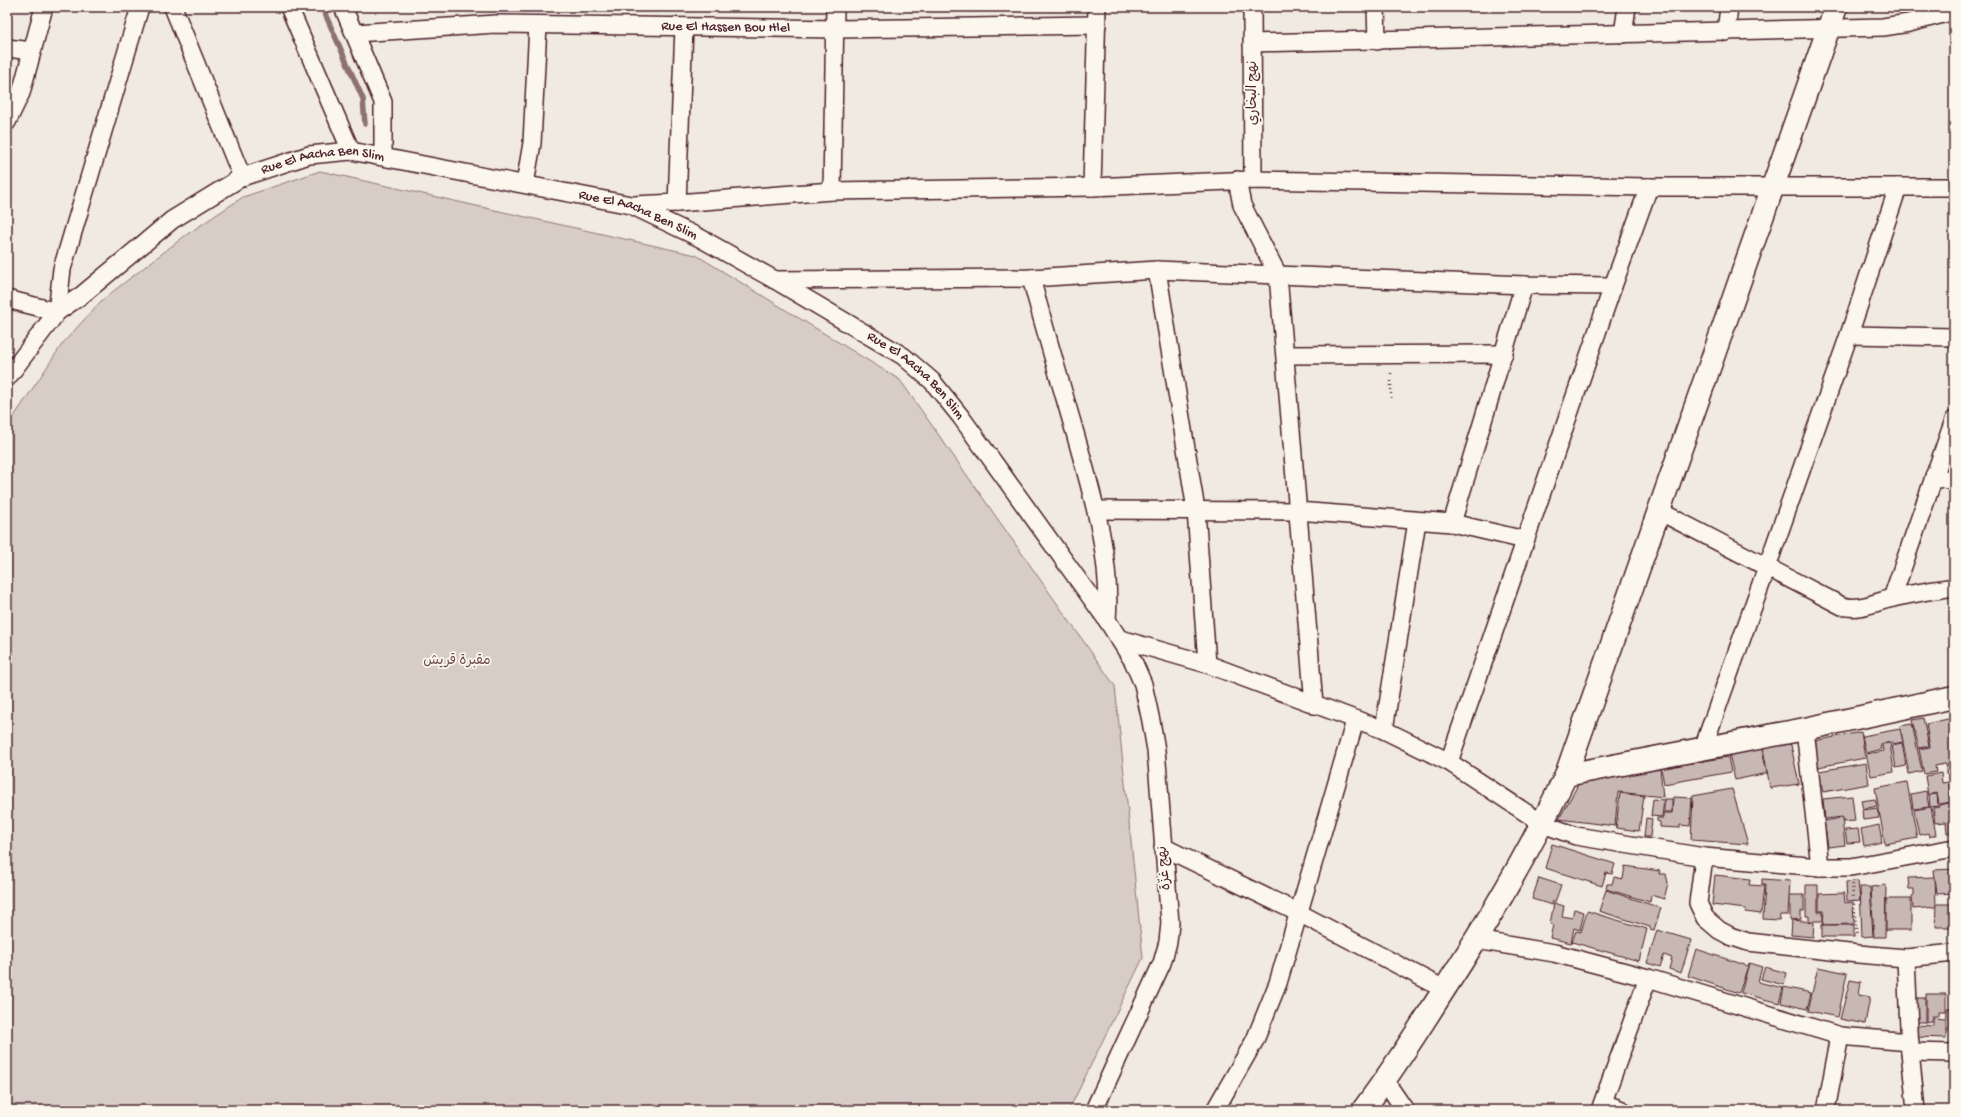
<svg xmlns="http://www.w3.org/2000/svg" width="1961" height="1117" font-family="'Gochi Hand','Playpen Sans Arabic',sans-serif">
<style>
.green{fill:#d8ccc6;stroke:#917678}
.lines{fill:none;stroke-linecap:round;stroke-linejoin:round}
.stream{stroke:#8c6f72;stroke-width:5.5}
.building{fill:#c8b8b3;stroke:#4a1f2b}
.minor-casing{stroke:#4a1f2b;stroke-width:20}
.tertiary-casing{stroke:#4a1f2b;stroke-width:25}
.secondary-casing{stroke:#4a1f2b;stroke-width:25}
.path{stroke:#4a1f2b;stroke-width:2.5;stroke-dasharray:1 3;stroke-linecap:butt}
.minor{stroke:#fbf7ec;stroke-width:17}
.tertiary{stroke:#fbf7ec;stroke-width:22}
.secondary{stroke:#fbf7ec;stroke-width:22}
.labels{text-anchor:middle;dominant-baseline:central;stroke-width:3.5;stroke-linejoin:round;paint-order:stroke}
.street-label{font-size:14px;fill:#4a1f2b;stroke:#fbf7ec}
.park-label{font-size:14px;fill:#6e4a52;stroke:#fbf7ec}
</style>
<rect width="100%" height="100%" fill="#f0eae0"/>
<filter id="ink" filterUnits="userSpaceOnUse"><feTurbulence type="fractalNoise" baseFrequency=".025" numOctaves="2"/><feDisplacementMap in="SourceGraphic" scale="8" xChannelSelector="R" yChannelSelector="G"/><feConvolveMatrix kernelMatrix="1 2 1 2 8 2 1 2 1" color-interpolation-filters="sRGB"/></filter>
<g filter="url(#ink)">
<path class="green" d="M320 171 696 255 900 380 1115 686 1143 958 1069 1110H7V427L63 343 102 300 186 235 243 197Z"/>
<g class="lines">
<path class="stream" d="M322 7 363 99 365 124"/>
</g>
<g class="building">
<path d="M1923 718 1929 746 1919 748 1912 720Z"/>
<path d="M1952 718 1954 762 1935 766 1936 772 1924 774 1919 749 1930 747 1926 724Z"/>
<path d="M1912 724 1922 771 1909 774 1900 726Z"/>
<path d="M1900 729 1903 742 1892 744V742L1880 744 1881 749 1866 753 1862 736Z"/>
<path d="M1861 732 1865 758 1813 768 1809 742Z"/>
<path d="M1780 740 1791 745 1799 784 1770 788 1762 742Z"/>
<path d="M1890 743 1894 772 1871 776 1866 754 1883 751 1882 744Z"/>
<path d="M1902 743 1906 766 1896 768 1892 745Z"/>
<path d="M1761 745 1767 773 1735 780 1728 749Z"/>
<path d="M1728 757 1731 772 1664 784 1661 768Z"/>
<path d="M1866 763 1869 784 1823 792 1819 771Z"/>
<rect x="1946" y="765" width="8" height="8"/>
<path d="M1660 769 1663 797 1618 792 1615 826 1559 819 1579 783Z"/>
<path d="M1941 773 1942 783 1949 782 1951 802 1939 804 1937 793 1928 795 1925 776Z"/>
<path d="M1954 774V789H1950L1949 775Z"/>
<path d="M1907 782 1917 838 1885 844 1875 788Z"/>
<path d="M1732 789 1748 844 1691 840 1693 796Z"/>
<path d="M1954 789V801H1952L1951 790Z"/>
<path d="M1926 791 1929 807 1913 809 1911 794Z"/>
<path d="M1620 793 1644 796 1639 831 1616 828Z"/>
<path d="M1937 794 1938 806 1930 807 1929 795Z"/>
<path d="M1852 796 1855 821 1843 822 1842 817 1825 819 1823 799Z"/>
<path d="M1673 797 1692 798 1690 826 1680 825V828L1660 827V822L1657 821V818H1663V813H1672Z"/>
<path d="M1653 799 1664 800 1662 817 1651 816Z"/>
<rect x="1664" y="799" width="8" height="13"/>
<path d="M1875 799 1877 806 1863 809 1861 801Z"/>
<path d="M1954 802V832L1947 833 1946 822 1935 823 1933 808 1939 807V805Z"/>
<path d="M1931 807 1936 835 1929 837 1928 833 1919 835 1914 810Z"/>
<path d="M1878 808 1879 818 1863 820 1862 810Z"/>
<path d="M1646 818 1652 819 1650 837H1644Z"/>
<path d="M1842 818 1845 845 1828 847 1824 821Z"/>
<path d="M1879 825 1882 842 1864 846 1861 829Z"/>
<path d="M1858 829 1860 842 1847 843 1845 830Z"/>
<path d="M1552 844 1615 864 1612 874 1606 873 1602 886 1545 868Z"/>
<path d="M1625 866 1660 871 1659 874H1666L1668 883 1664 899 1651 895 1650 902 1606 889 1607 884H1612L1614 877 1623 879Z"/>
<path d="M1954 869V893L1937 894 1934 870Z"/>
<path d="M1715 875 1750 879 1749 885 1764 886 1761 914 1745 912 1746 909 1712 905Z"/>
<path d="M1935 877 1936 907 1913 909 1912 896 1914 895V889H1909L1908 878Z"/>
<path d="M1539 878 1561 885 1555 902 1553 901 1552 905 1532 899Z"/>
<path d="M1762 879 1790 881 1788 915H1780L1779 920 1763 919 1765 885H1762Z"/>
<path d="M1858 881 1860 900 1847 901 1846 882Z"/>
<path d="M1806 885H1818V912H1823V921H1809V916H1806Z"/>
<path d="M1886 885 1885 937H1874L1871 887Z"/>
<path d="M1860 887H1870L1873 936 1862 937Z"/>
<path d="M1606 890 1661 908 1654 930 1650 929V927L1599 911Z"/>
<path d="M1844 893 1845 903 1853 902 1854 924 1823 925 1824 911H1819V894Z"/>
<path d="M1790 895H1804V911H1801V919L1790 920Z"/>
<rect x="1886" y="899" width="25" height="31"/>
<path d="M1554 903 1564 906 1562 916 1572 918 1574 909 1584 912 1580 930 1574 928 1571 943 1550 938 1553 925 1550 924Z"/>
<path d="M1937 904H1954V927H1936Z"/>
<path d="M1587 911 1647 929 1639 961 1572 942 1576 931 1581 932Z"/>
<path d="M1792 920 1814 922 1813 937 1791 935Z"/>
<rect x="1822" y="925" width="32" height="12"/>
<path d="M1657 930 1691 940 1681 973 1669 969 1672 958 1664 955 1660 967 1647 963Z"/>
<path d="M1696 949 1748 966 1739 993 1688 976Z"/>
<path d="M1749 963 1762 967 1758 982 1783 988 1779 1003 1741 993Z"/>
<path d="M1765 967 1787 973 1784 985 1761 979Z"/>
<path d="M1818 967 1847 973 1838 1017 1808 1011Z"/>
<path d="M1850 980 1861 982 1859 995 1870 997 1865 1024 1840 1019Z"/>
<path d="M1784 987 1811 993 1807 1009 1781 1003Z"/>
<path d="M1926 994H1946V1011H1939V1016H1932V1022L1926 1023Z"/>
<rect x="1916" y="998" width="9" height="24"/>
<path d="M1947 1008H1951V1012H1954V1032L1946 1031Z"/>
<path d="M1933 1018 1946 1019V1038L1916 1037 1917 1025 1933 1026Z"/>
</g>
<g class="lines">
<defs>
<g id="minor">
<path d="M173 7 242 177"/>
<path d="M289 7 351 151"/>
<path d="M343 7 383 102V156"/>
<path d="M1252 7 1253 180"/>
<path d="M1376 7 1377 41"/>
<path d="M1726 32 1729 7"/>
<path id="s1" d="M355 33 496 24 836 29 1097 25"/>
<path d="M1623 34 1627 7"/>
<path d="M1252 43 1883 27 1909 23 1954 11"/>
<path d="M7 48 32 51"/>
<path d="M7 122 21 93 44 7"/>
<path d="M1237 180 1242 205 1278 275 1314 705"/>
<path d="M525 184 532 143 538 25"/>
<path d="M1092 187 1097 7"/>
<path d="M832 191 835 7"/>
<path d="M677 203 684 27"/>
<path d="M633 205 677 203 832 191 1092 187 1253 180 1649 187H1954"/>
<path d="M1157 270 1196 510 1207 664"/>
<path d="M1031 278C1045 330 1060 381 1075 433 1092 494 1112 557 1107 620"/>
<path d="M775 280 1031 278 1157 270 1524 285 1613 286"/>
<path d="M7 299 57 312"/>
<path d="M57 312 62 269 140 7"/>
<path d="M1849 335 1954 337"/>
<path d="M1286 355 1504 354"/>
<path id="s2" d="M7 378 57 312 82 295 172 220 242 177 309 155 351 151 631 205 700 238 775 280 903 356 932 381 961 417 1107 620 1133 661 1143 684 1151 721 1156 750 1170 923 1168 942 1162 963 1094 1110"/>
<path d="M1934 476 1954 482"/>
<path d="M1097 510 1297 511 1452 523 1525 540"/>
<path d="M1659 511 1842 606C1861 611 1874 602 1893 598 1913 593 1934 590 1954 587"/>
<path d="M1452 523 1524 285"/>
<path d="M1892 598 1954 420"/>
<path d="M1120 639 1207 664 1384 730 1449 762 1543 824 1576 836 1704 857 1820 867H1851L1954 848"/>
<path d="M1805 729 1820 867"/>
<path d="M1384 730 1417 521"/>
<path d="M1703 748 1849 335 1898 187"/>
<path d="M1449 762 1613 286 1649 187"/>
<path d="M1163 847 1299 913 1444 989"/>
<path d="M1704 857 1698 903 1705 918 1719 930 1730 936 1748 942 1858 954 1906 958 1954 953"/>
<path d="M1476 940 1554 953 1648 978 1840 1036 1910 1042"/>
<path d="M1906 958 1910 1052 1916 1110"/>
<path d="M1910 1052 1954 1053"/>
<path d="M1385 1081 1405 1110"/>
<path d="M1603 1103 1622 1110"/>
<path d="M1215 1110 1255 1040 1278 983 1355 721"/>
<path d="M1600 1110 1648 978"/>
<path d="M1826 1110 1840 1036"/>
</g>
<path id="tertiary" d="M1566 775 1805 729 1954 697"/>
<path id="secondary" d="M1363 1110C1390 1074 1414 1037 1438 999 1485 927 1529 853 1566 775L1836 7"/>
</defs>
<use href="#minor" class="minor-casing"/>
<use href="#tertiary" class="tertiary-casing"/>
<use href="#secondary" class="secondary-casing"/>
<g class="path">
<path d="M1391 398V371"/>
<path d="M1852 884 1857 936"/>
</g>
<use href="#minor" class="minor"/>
<use href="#tertiary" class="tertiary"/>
<use href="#secondary" class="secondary"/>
</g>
</g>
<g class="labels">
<g class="street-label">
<text stroke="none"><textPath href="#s1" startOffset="371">Rue El Hassen Bou Hlel</textPath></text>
<text transform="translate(1253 93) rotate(-90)">نهج البخاري</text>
<text stroke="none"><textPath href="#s2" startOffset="396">Rue El Aacha Ben Slim</textPath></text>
<text stroke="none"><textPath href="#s2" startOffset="720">Rue El Aacha Ben Slim</textPath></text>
<text stroke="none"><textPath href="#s2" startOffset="1044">Rue El Aacha Ben Slim</textPath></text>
<text transform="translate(1165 868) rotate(-95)">نهج غزّة</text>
</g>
<g class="park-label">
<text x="457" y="661">مقبرة قريش</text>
</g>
</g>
<rect width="1961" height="1117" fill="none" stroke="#fbf7ec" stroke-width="24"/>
<rect x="12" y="12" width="1937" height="1093" fill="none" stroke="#4a1f2b" stroke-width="1.5" filter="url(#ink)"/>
</svg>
